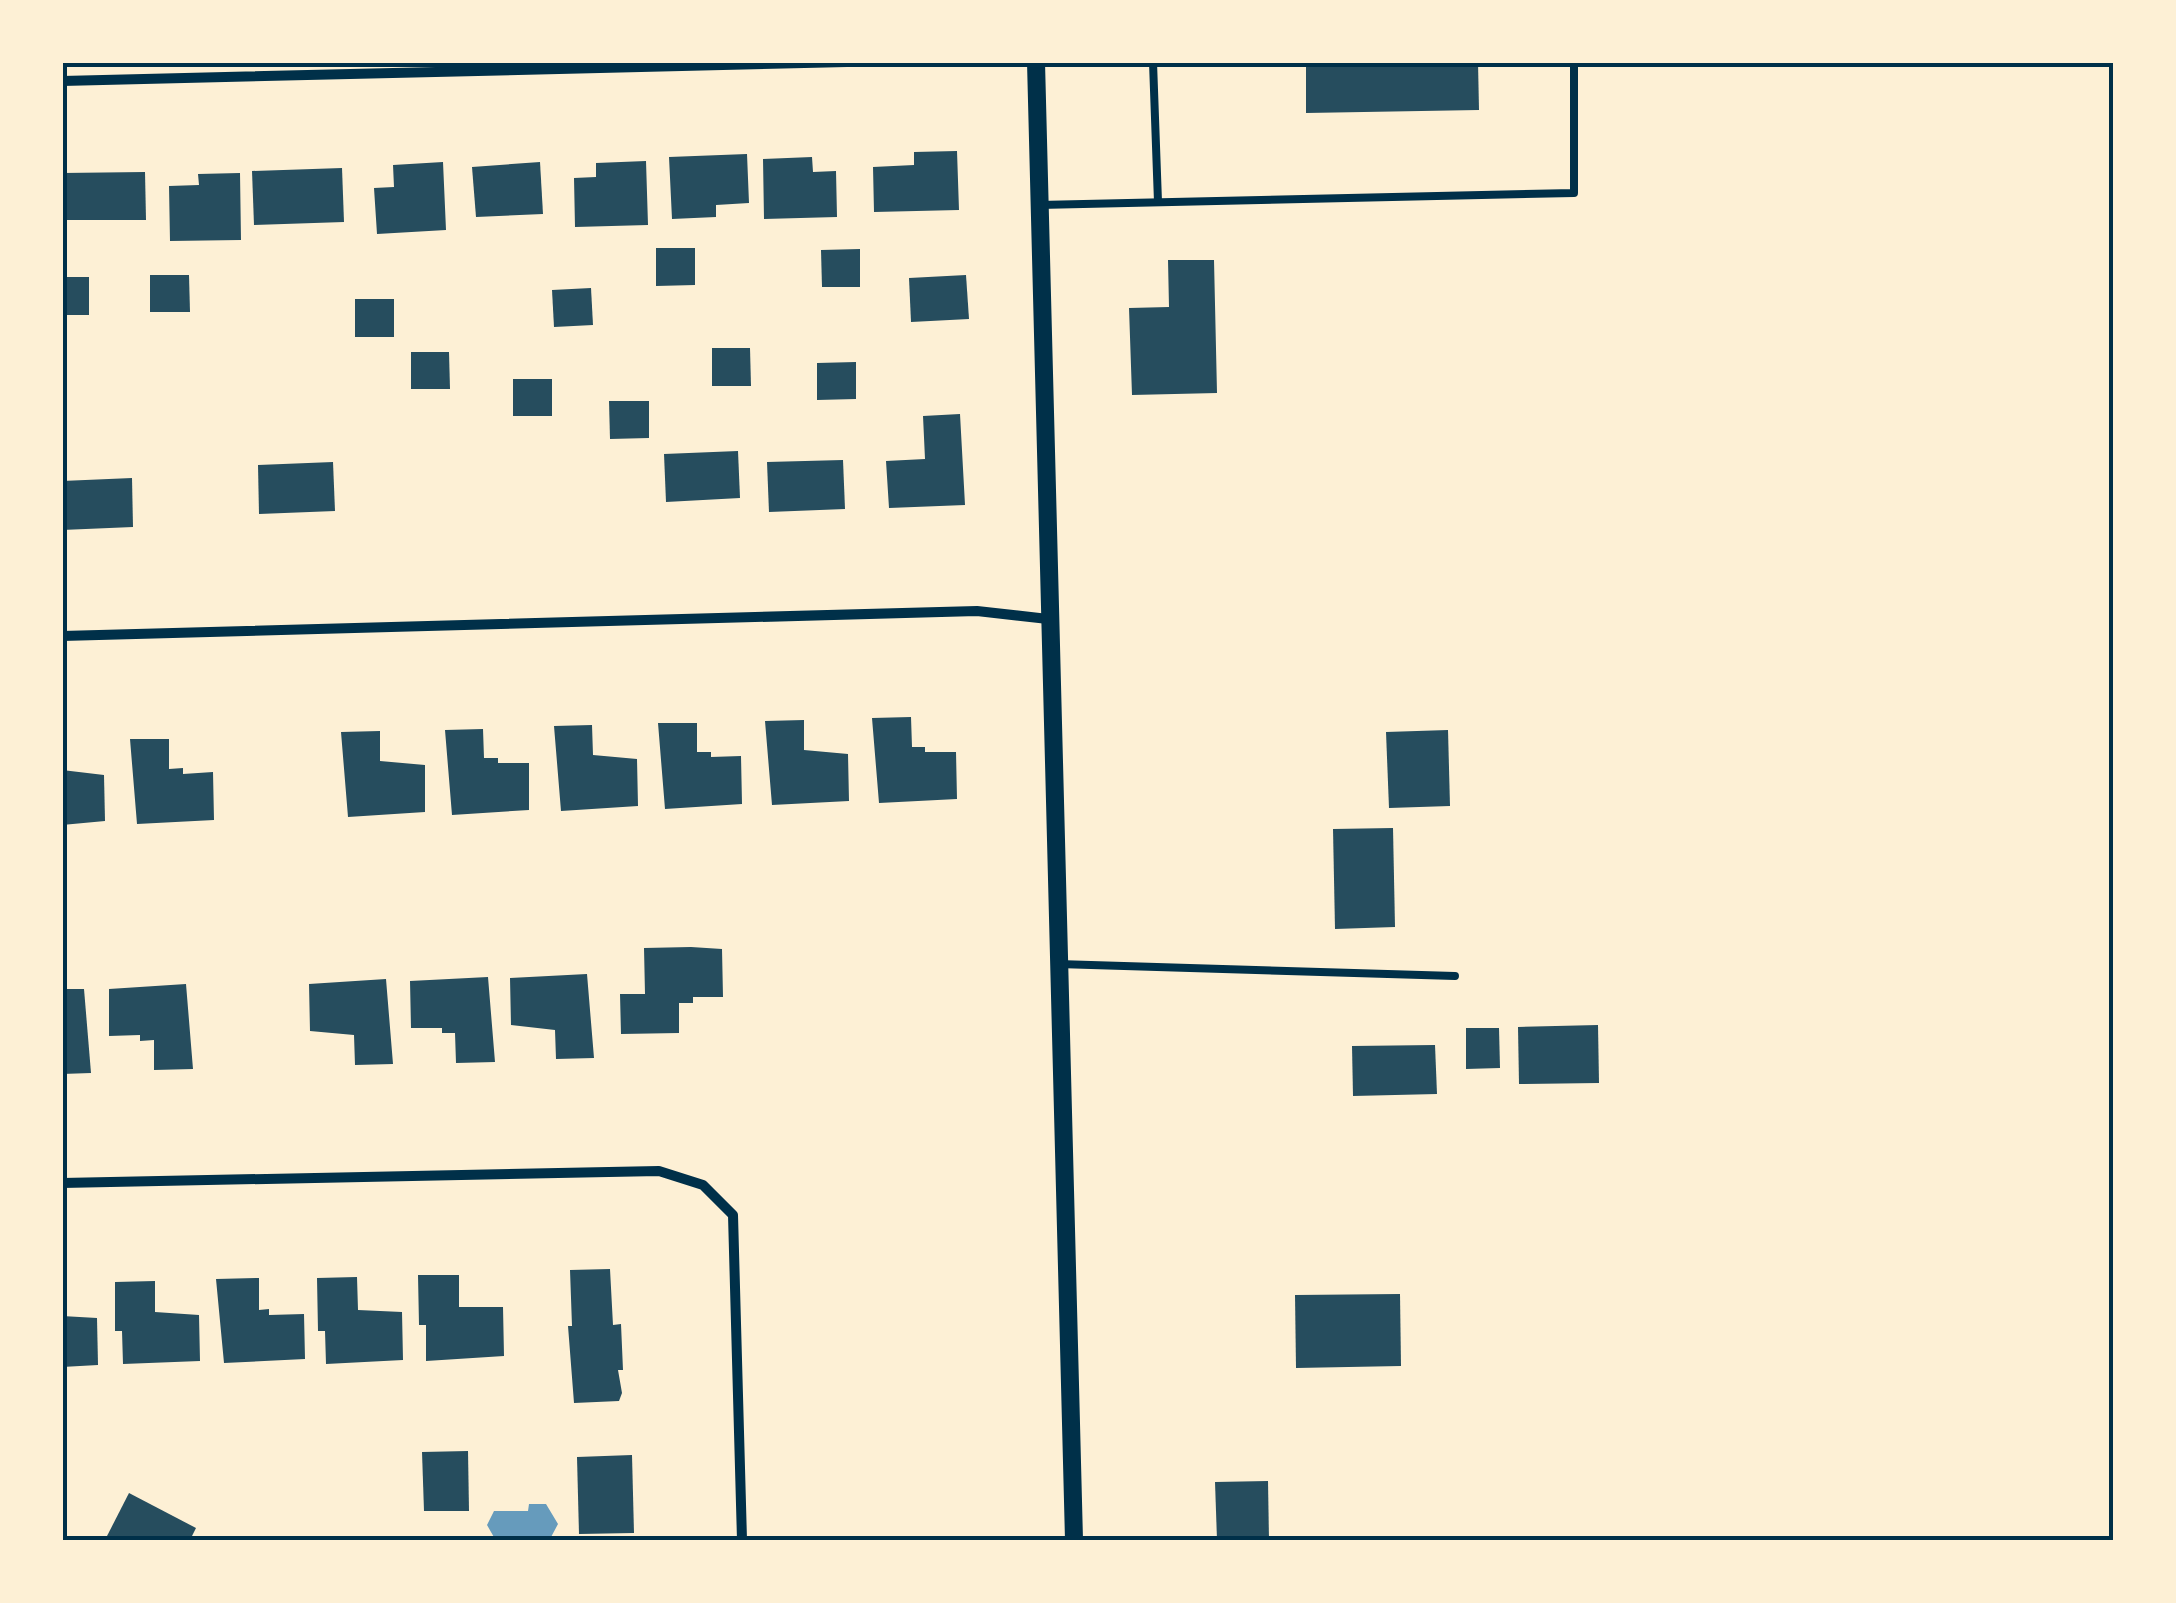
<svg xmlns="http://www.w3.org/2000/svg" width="2176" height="1603" font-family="'DM Sans',sans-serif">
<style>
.water{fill:#669bbc}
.building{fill:#264d5e}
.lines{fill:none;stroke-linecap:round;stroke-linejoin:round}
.service{stroke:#003049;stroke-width:8}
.minor{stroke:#003049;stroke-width:10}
.tertiary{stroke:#003049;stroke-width:18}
.neatline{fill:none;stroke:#003049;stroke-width:4}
</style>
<rect width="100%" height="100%" fill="#fdf0d5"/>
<path class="water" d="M529 1504H546L558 1524 550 1539H495L487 1525 494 1511H528Z"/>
<g class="building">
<path d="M1306 62H1478L1479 110 1306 113Z"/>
<path d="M957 151 959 210 874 212 873 167 914 165V152Z"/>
<path d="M747 154 749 203 716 205V217L672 219 669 157Z"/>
<path d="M812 157 813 172 836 171 837 217 764 219 763 159Z"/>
<path d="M646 161 648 225 575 227 574 178 596 177V163Z"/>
<path d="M443 162 446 230 377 234 374 188 394 187 393 165Z"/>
<path d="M540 162 543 214 476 217 472 167Z"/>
<path d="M342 168 344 222 254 225 252 171Z"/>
<path d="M145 172 146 220H63L62 173Z"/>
<path d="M240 173 241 240 170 241 169 186 199 185 198 174Z"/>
<path d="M656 248H695V285L656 286Z"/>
<path d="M860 249V287H822L821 250Z"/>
<path d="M1168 260H1214L1217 393 1132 395 1129 308 1169 307Z"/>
<path d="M150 275H189L190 312H150Z"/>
<path d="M966 275 969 319 911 322 909 278Z"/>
<rect x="62" y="277" width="27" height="38"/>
<path d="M591 288 593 325 554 327 552 290Z"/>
<rect x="355" y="299" width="39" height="38"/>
<path d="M712 348H750L751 386H712Z"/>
<path d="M411 352H449L450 389H411Z"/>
<path d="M856 362V399L817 400V363Z"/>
<rect x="513" y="379" width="39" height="37"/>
<path d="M609 401H649V438L610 439Z"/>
<path d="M960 414 965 505 889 508 886 461 925 459 923 416Z"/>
<path d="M738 451 740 498 666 502 664 454Z"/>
<path d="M843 460 845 509 769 512 767 462Z"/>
<path d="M333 462 335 511 259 514 258 465Z"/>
<path d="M132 478 133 527 62 530V481Z"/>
<path d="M911 717 912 747H925V752H956L957 799 879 803 872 718Z"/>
<path d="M804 720V750L848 754 849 801 772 805 765 721Z"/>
<path d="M658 723H697V752H711V757L741 756 742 804 665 809Z"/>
<path d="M592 725 593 755 637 759 638 806 561 811 554 726Z"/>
<path d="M483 729 484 758H498V763H529V810L452 815 445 730Z"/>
<path d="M1448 730 1450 806 1389 808 1386 732Z"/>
<path d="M380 731V761L425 765V812L348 817 341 732Z"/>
<path d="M130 739H169V769L183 768V774L213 772 214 820 137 824Z"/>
<path d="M62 770 104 775 105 821 62 825Z"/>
<path d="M1393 828 1395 927 1335 929 1333 829Z"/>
<path d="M691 947 722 949 723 997H693V1003H679V1033L621 1034 620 994H645L644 948Z"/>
<path d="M587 974 594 1058 556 1059 555 1030 511 1025 510 978Z"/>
<path d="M488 977 495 1062 456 1063 455 1033H442V1028H411L410 981Z"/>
<path d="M386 979 393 1064 355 1065 354 1035 310 1031 309 984Z"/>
<path d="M186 984 193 1069 154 1070V1040L140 1041V1035L109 1036V989Z"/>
<path d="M62 989H84L91 1073 62 1074Z"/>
<path d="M1598 1025 1599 1083 1519 1084 1518 1027Z"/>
<path d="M1466 1028H1499L1500 1068 1466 1069Z"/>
<path d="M1435 1045 1437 1094 1353 1096 1352 1046Z"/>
<path d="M610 1269 613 1325 621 1324 623 1370H618L622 1393 619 1401 574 1403 568 1326H572L570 1270Z"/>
<path d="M418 1275H459V1307H503L504 1356 426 1361V1325H419Z"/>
<path d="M357 1277 358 1310 402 1312 403 1360 326 1364 325 1331H318L317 1278Z"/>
<path d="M259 1278V1310L269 1309V1315L304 1314 305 1359 224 1363 216 1279Z"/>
<path d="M155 1281V1312L199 1315 200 1361 123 1364 122 1331H115V1282Z"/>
<path d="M1400 1294 1401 1366 1296 1368 1295 1295Z"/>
<path d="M62 1316 97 1318 98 1365 62 1367Z"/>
<path d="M468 1451 469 1511H424L422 1452Z"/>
<path d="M632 1455 634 1533 579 1534 577 1457Z"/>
<path d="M1268 1481 1269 1540H1217L1215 1482Z"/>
<path d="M129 1493 196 1528 190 1540 106 1538Z"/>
</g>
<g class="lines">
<g class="service">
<path d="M1153 62 1158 202"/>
<path d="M1039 205 1574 193V62"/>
<path d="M1058 964 1455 976"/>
</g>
<g class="minor">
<path d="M62 81 847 62"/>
<path d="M62 636 977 611 1048 619"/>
<path d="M62 1183 659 1171 703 1185 733 1215 742 1540"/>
</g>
<path class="tertiary" d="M1036 62 1074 1540"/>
</g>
<rect width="2176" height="1603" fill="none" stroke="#fdf0d5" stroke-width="130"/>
<rect x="65" y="65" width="2046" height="1473" class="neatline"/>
</svg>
